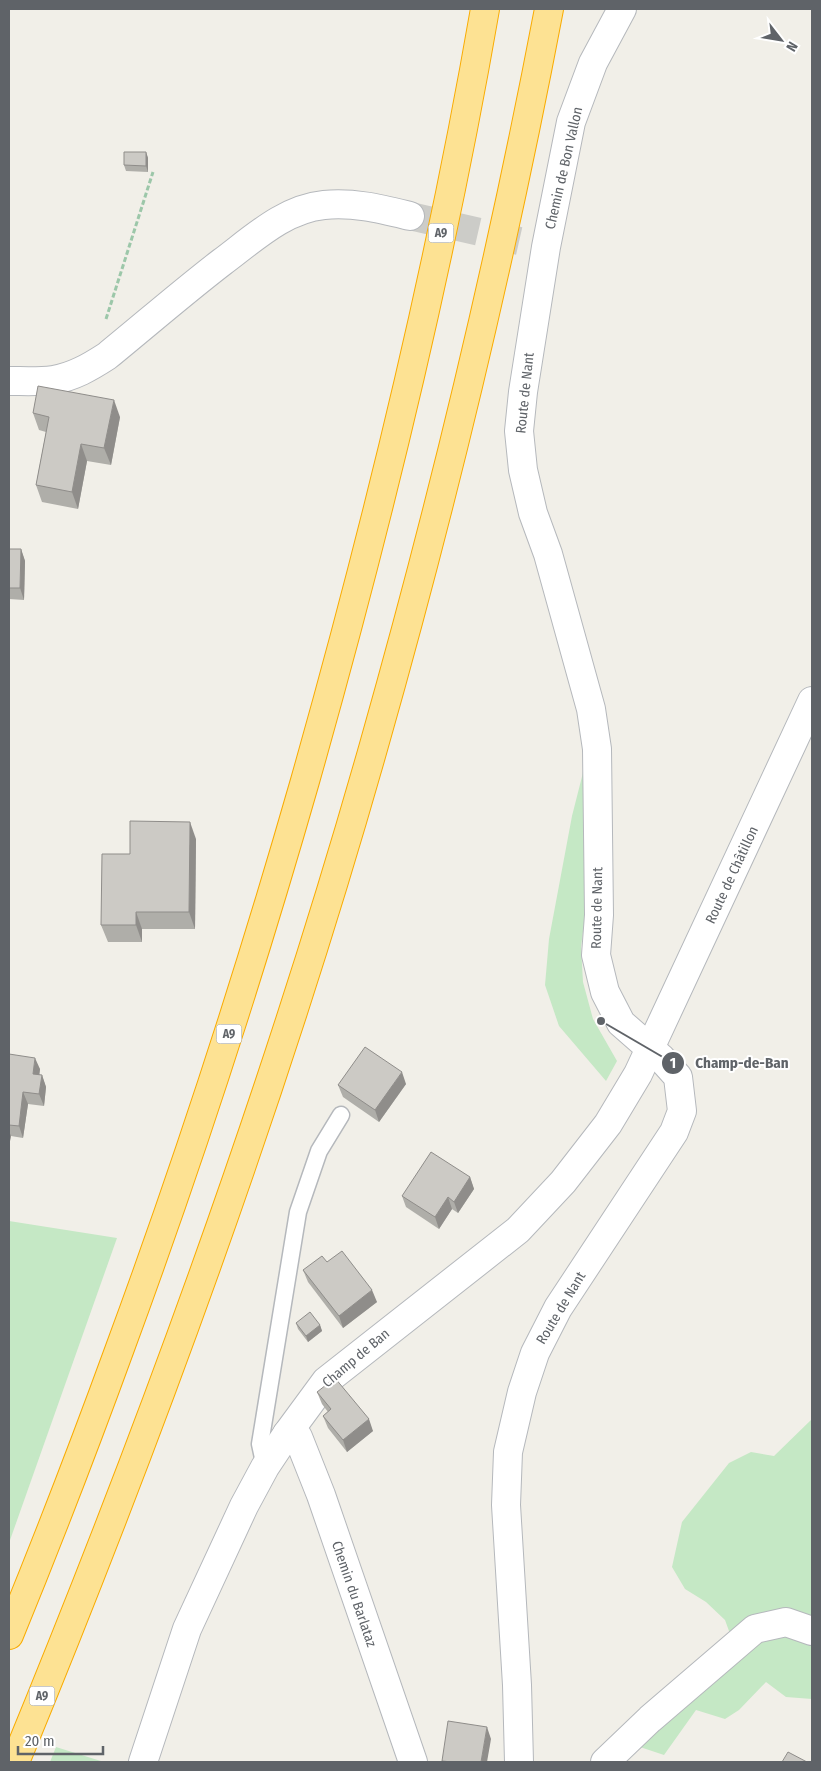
<svg xmlns="http://www.w3.org/2000/svg" width="821" height="1771" font-family="'Fira Sans Condensed',sans-serif">
<style>
.green{fill:#c5e8c5}
.lines{fill:none;stroke-linecap:round;stroke-linejoin:round}
.street-tunnel{stroke:#ccccc8;stroke-width:28;stroke-dasharray:28 14;stroke-linecap:butt}
.lane-casing{stroke:#b5b8bc;stroke-width:19}
.street-casing{stroke:#b5b8bc;stroke-width:30}
.highway-casing{stroke:#f9ab00;stroke-width:30}
.path{stroke:#9cc7a9;stroke-width:3;stroke-dasharray:5 2.5;stroke-linecap:butt}
.lane{stroke:#fff;stroke-width:16}
.street{stroke:#fff;stroke-width:28}
.highway{stroke:#fde293;stroke-width:28}
.wall{fill:#afaea9}
.shaded-wall{fill:#8f8d8a}
.building{fill:#cccac5;stroke:#8f8d8a}
.labels{text-anchor:middle;dominant-baseline:central;stroke-width:4;stroke-linejoin:round;paint-order:stroke}
.shield{fill:#fff;stroke:#8f9295;stroke-width:1}
.shield-label{font-size:12px;font-weight:bold;fill:#5f6368}
.street-label{font-size:14px;fill:#5f6368;stroke:#fff}
.leader{fill:none;stroke:#5f6368;stroke-width:2}
.callout-dot{fill:#5f6368;stroke:#fff;stroke-width:2}
.mark-label{font-size:15px;text-anchor:middle;font-weight:bold;fill:#fff}
.callout-label{font-size:15px;text-anchor:middle;font-weight:bold;fill:#5f6368;stroke:#fff;stroke-width:4;stroke-linejoin:round;paint-order:stroke}
</style>
<rect width="100%" height="100%" fill="#f1efe8"/>
<g class="green">
<path d="M588 753V892L581 947 583 982 593 1019 617 1061 606 1081 559 1026 545 985 549 939 572 816Z"/>
<path d="M9 1221 117 1238 9 1543Z"/>
<path d="M812 1419V1699L786 1697 766 1682 739 1710 725 1719 696 1710 664 1755 634 1745 733 1642 725 1620 706 1602 685 1589 672 1567 682 1522 729 1463 751 1452 774 1456Z"/>
<path d="M56 1747 104 1762H50Z"/>
</g>
<g class="lines">
<path class="street-tunnel" d="M410 216 528 243"/>
<defs>
<path id="lane" d="M265 1467 260 1444 298 1212 319 1151 341 1115"/>
<g id="street">
<path d="M9 381C23 381 39 382 53 380 73 377 90 367 107 356 145 325 183 292 222 262 253 239 284 209 324 205 354 202 381 209 410 216"/>
<path d="M287 1434 298 1437 321 1495 413 1762"/>
<path d="M143 1762 187 1629 244 1506 265 1467 287 1434 326 1381 518 1230 563 1182 608 1124 638 1074 812 701"/>
<path d="M519 1762 517 1685 506 1505 508 1452 522 1392 535 1353 558 1308 674 1132 682 1111 678 1077 661 1058 621 1023 605 992 596 955 599 915 597 749 591 709 548 554 533 513 523 470 519 431 523 392 546 247 571 122 593 63 622 9"/>
<path d="M605 1762 650 1719 755 1629 786 1622 812 1631"/>
</g>
<g id="highway">
<path d="M9 1635C48 1540 85 1444 120 1348 189 1161 250 973 305 781 377 527 440 269 485 9"/>
<path d="M15 1762C152 1430 276 1091 374 745 443 502 502 256 549 9"/>
</g>
</defs>
<use href="#lane" class="lane-casing"/>
<use href="#street" class="street-casing"/>
<use href="#highway" class="highway-casing"/>
<path class="path" d="M106 319 153 172"/>
<use href="#lane" class="lane"/>
<use href="#street" class="street"/>
<use href="#highway" class="highway"/>
</g>
<g class="wall">
<path d="M146 152 148 158V172L126 171 124 165Z"/>
<path d="M33 413 120 417 111 465 87 461 78 509 42 502 36 485 46 432 39 430Z"/>
<path d="M9 549H21L25 561 24 600 9 599Z"/>
<path d="M196 839 195 929H142V942H108L101 925Z"/>
<path d="M9 1054 40 1069 39 1075H42L46 1087 44 1106 28 1104 23 1138 11 1136 9 1146Z"/>
<path d="M406 1084 379 1122 343 1097 338 1085Z"/>
<path d="M470 1177 474 1189 458 1213 452 1209 439 1229 406 1207 402 1196Z"/>
<path d="M327 1262 377 1302 343 1328 308 1282 303 1270Z"/>
<path d="M296 1323 320 1325 322 1331 308 1342 298 1329Z"/>
<path d="M317 1392 373 1431 347 1452 328 1428 323 1416 328 1412 322 1404Z"/>
</g>
<g class="shaded-wall">
<path d="M146 152 148 158V172L146 166Z"/>
<path d="M114 400 120 417 111 465 104 448Z"/>
<path d="M81 444 87 461 78 509 72 492Z"/>
<path d="M21 549 25 561 24 600 20 588Z"/>
<path d="M190 822 196 839 195 929 189 912Z"/>
<path d="M136 912 142 929V942L136 925Z"/>
<path d="M35 1058 40 1069 38 1086 33 1074Z"/>
<path d="M402 1072 406 1084 379 1122 375 1110Z"/>
<path d="M42 1075 46 1087 44 1106 39 1094Z"/>
<path d="M23 1092 28 1104 23 1138 19 1126Z"/>
<path d="M9 1131 11 1136 9 1146Z"/>
<path d="M470 1177 474 1189 458 1213 454 1202Z"/>
<path d="M448 1197 452 1209 439 1229 435 1217Z"/>
<path d="M372 1290 377 1302 343 1328 339 1316Z"/>
<path d="M320 1325 322 1331 308 1342 306 1336Z"/>
<path d="M369 1419 373 1431 347 1452 343 1440Z"/>
<path d="M487 1727 491 1739 487 1762H481Z"/>
</g>
<g class="building">
<path d="M124 152H146V166L124 165Z"/>
<path d="M38 386 114 400 104 448 81 444 72 492 36 485 49 417 33 413Z"/>
<path d="M9 549H21L20 588H9Z"/>
<path d="M130 821 190 822 189 912H136V925H101L102 854H130Z"/>
<path d="M365 1047 402 1072 375 1110 338 1085Z"/>
<path d="M9 1054 35 1058 33 1074 42 1075 39 1094 23 1092 19 1126 9 1125Z"/>
<path d="M431 1152 470 1177 454 1202 448 1197 435 1217 402 1196Z"/>
<path d="M342 1251 372 1290 339 1316 303 1270 322 1256 327 1262Z"/>
<path d="M310 1312 320 1325 306 1336 296 1323Z"/>
<path d="M335 1378 369 1419 343 1440 323 1416 331 1409 317 1392Z"/>
<path d="M448 1721 487 1727 481 1762H452L442 1761Z"/>
<path d="M788 1752 807 1762H782Z"/>
</g>
<g class="labels">
<g class="shield">
<rect x="428.5" y="223.5" width="25" height="19" rx="4"/>
<rect x="216.5" y="1024.5" width="25" height="19" rx="4"/>
<rect x="29.5" y="1686.5" width="25" height="19" rx="4"/>
</g>
<g class="shield-label">
<text x="441" y="233">A9</text>
<text x="229" y="1034">A9</text>
<text x="42" y="1696">A9</text>
</g>
<g class="street-label">
<text transform="translate(564 168) rotate(-77)">Chemin de Bon Vallon</text>
<text transform="translate(525 393) rotate(-84)">Route de Nant</text>
<text transform="translate(732 875) rotate(-65)">Route de Châtillon</text>
<text transform="translate(597 908) rotate(-89)">Route de Nant</text>
<text transform="translate(561 1308) rotate(-59)">Route de Nant</text>
<text transform="translate(356 1358) rotate(-40)">Champ de Ban</text>
<text transform="translate(354 1594) rotate(71)">Chemin du Barlataz</text>
</g>
</g>
<path class="leader" d="M601 1021L673 1063"/>
<g class="callout-dot">
<circle cx="601" cy="1021" r="5"/>
<circle cx="673" cy="1063" r="12"/>
</g>
<g class="mark-label">
<text x="673" y="1068">1</text>
</g>
<g class="callout-label">
<text x="742" y="1068">Champ-de-Ban</text>
</g>
<rect width="821" height="1771" fill="none" stroke="#5f6368" stroke-width="20"/>
<g transform="translate(781 40) rotate(121)" stroke="#ffffff" stroke-width="4" paint-order="stroke">
<path d="M0-4L9 19L0 12L-9 19Z" fill="#5f6368"/>
<text y="-8" font-size="14" font-weight="bold" text-anchor="middle" fill="#5f6368">N</text>
</g>
<path d="M18 1746v8h85v-8" fill="none" stroke="#5f6368" stroke-width="2.5"/>
<text x="25" y="1746" font-size="15" fill="#5f6368" stroke="#ffffff" stroke-width="4" paint-order="stroke">20 m</text>
</svg>
